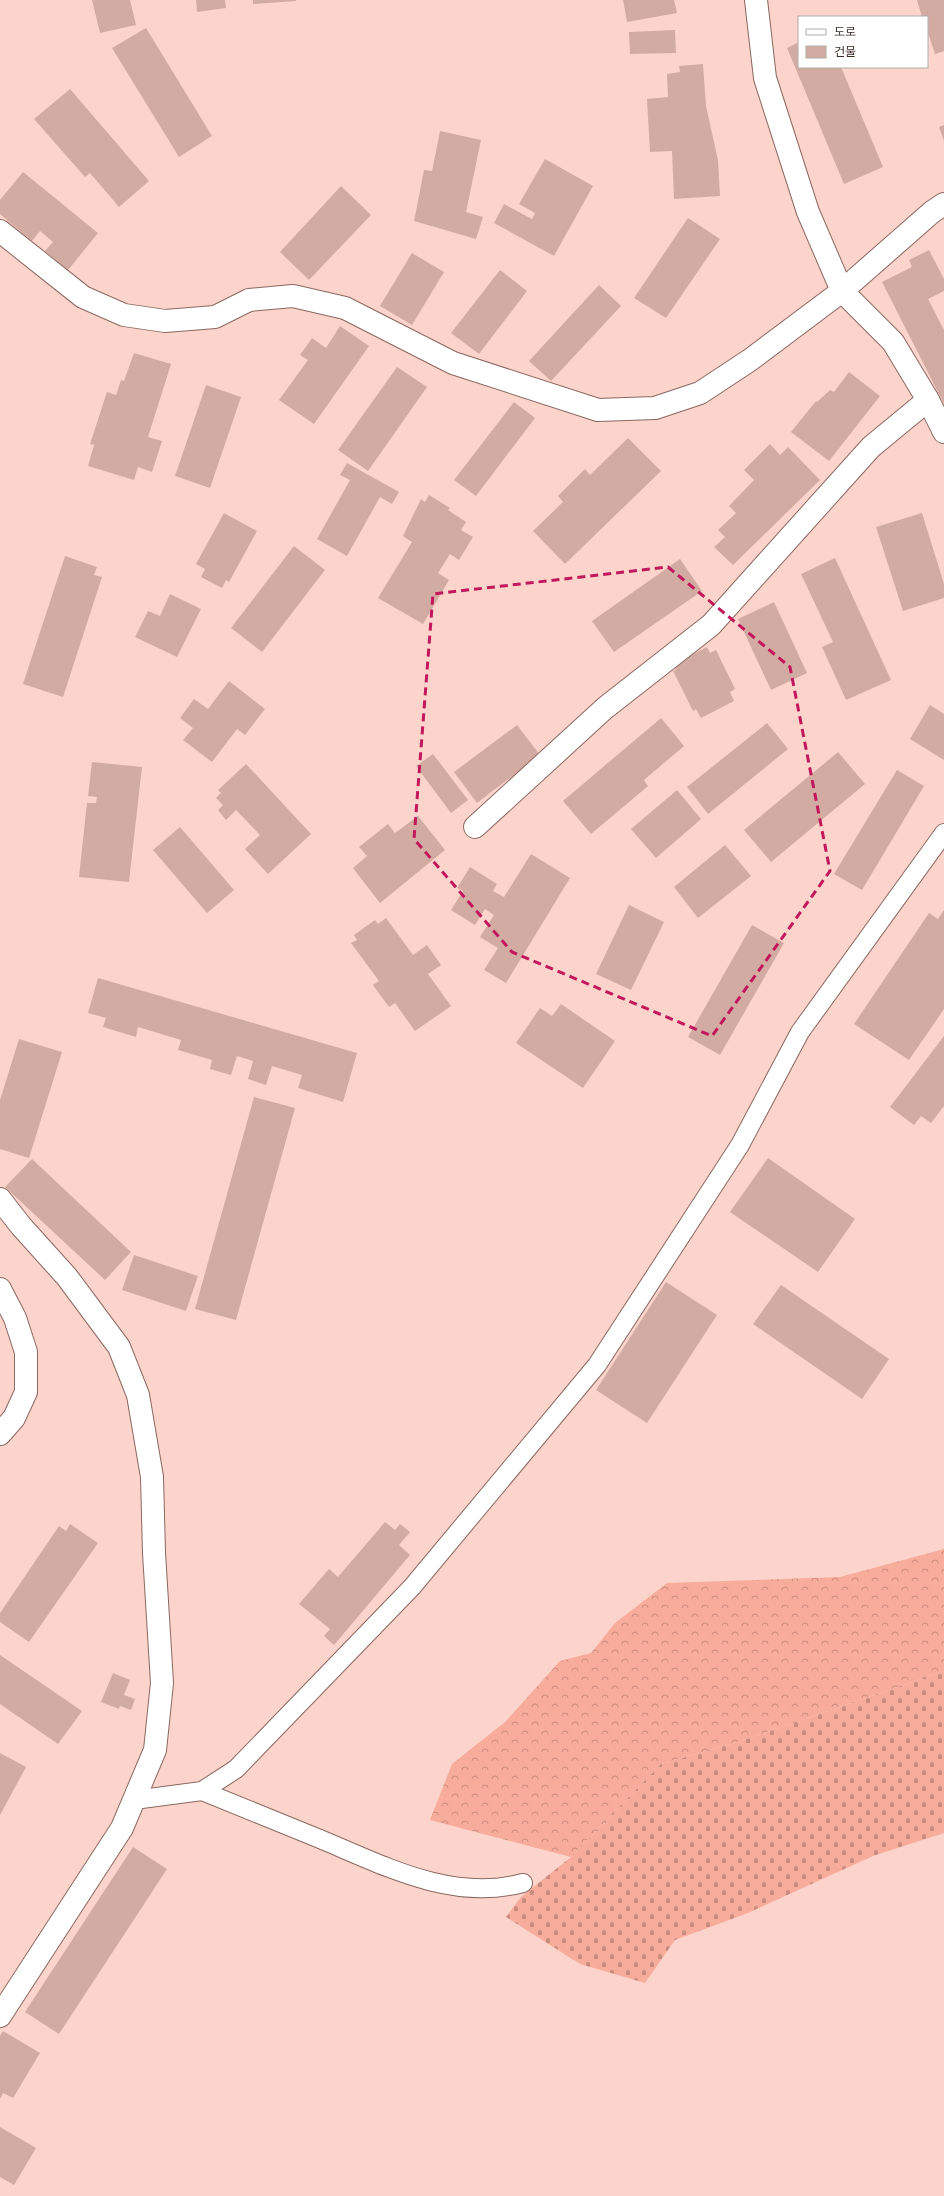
<svg xmlns="http://www.w3.org/2000/svg" width="944" height="2196" font-family="Bitter,'Noto Sans KR',serif">
<style>
.forest{fill:url(#forest-crowns)}
.cemetery{fill:url(#cemetery-stones)}
.building{fill:#d2aca3}
.lines{fill:none;stroke-linecap:round;stroke-linejoin:round}
.service-casing{stroke:#8a6860;stroke-width:20}
.minor-casing{stroke:#8a6860;stroke-width:24}
.service{stroke:#fff;stroke-width:18}
.minor{stroke:#fff;stroke-width:22}
.marked{fill:none;stroke:#c2185b;stroke-width:3;stroke-dasharray:8 5;stroke-linejoin:round}
</style>
<defs>
<pattern id="forest-crowns" width="20" height="18" patternUnits="userSpaceOnUse"><rect width="20" height="18" fill="#f8ac9b"/><path d="M2 6a3 3 0 1 1 6 0M12 15a3 3 0 1 1 6 0" fill="none" stroke="#ca8c7e"/></pattern>
<pattern id="cemetery-stones" width="16" height="16" patternUnits="userSpaceOnUse"><rect width="16" height="16" fill="#f8ac9b"/><path d="M2 7V4a2 2 0 0 1 4 0v3zM10 15v-3a2 2 0 0 1 4 0v3z" fill="#ca8c7e"/></pattern>
</defs>
<rect width="100%" height="100%" fill="#fcd4cb"/>
<path class="forest" d="M944 1549V1671L735 1743 661 1764 571 1857 430 1820 452 1764 505 1722 560 1661 591 1653 615 1623 667 1583 840 1577Z"/>
<path class="cemetery" d="M944 1671V1833L873 1856 748 1913 675 1940 645 1983 580 1964 506 1917 521 1897 571 1857 661 1764 735 1743Z"/>
<g class="building">
<path d="M92 0H130L136 25 100 33Z"/>
<path d="M196 0H225L226 8 197 12Z"/>
<path d="M253 0H296V1L253 4Z"/>
<path d="M623 0H674L677 13 627 22Z"/>
<path d="M917 0H944V51L935 54 927 30V17H922Z"/>
<path d="M146 28 212 136 179 157 112 48Z"/>
<path d="M675 30 676 53 630 54 629 32Z"/>
<path d="M799 42V67H841L883 167 844 184 787 48Z"/>
<path d="M703 64 706 106 718 160 720 196 674 199 672 151 650 152 647 99 668 97 667 74 680 72 679 66Z"/>
<path d="M70 89 149 181 119 207 90 173 85 177 34 119Z"/>
<path d="M944 125V141L939 127Z"/>
<path d="M440 131 481 140 466 212 483 217 476 239 414 221 424 170 432 171Z"/>
<path d="M545 159 593 186 554 256 494 223 504 204 532 219 535 213 519 204Z"/>
<path d="M23 172 98 233 68 270 45 251 53 242 40 231 32 241 0 214V200Z"/>
<path d="M341 186 371 215 309 280 280 252Z"/>
<path d="M688 218 720 239 666 318 634 298Z"/>
<path d="M929 250 944 279V291L928 299 944 330V404L882 282 912 267 909 260Z"/>
<path d="M412 253 444 272 412 325 380 306Z"/>
<path d="M500 270 527 291 479 354 451 333Z"/>
<path d="M599 285 621 306 551 381 529 361Z"/>
<path d="M340 326 369 346 314 424 279 400 308 360 300 355 312 338 326 348Z"/>
<path d="M134 353 171 364 148 437 162 441 152 472 138 467 134 480 88 466 94 445 90 444 107 392 116 395 121 380 124 381Z"/>
<path d="M397 367 427 387 368 471 338 450Z"/>
<path d="M849 372 880 396 829 461 791 432 816 401 817 402 830 390 834 392Z"/>
<path d="M206 385 241 397 210 488 175 476Z"/>
<path d="M514 402 535 418 476 496 454 480Z"/>
<path d="M628 438 661 471 565 564 533 531 563 502 558 496 585 469 590 475Z"/>
<path d="M770 444 780 455 788 447 820 480 733 565 714 547 725 537 718 530 736 513 729 506 754 480 744 470Z"/>
<path d="M347 463 399 492 392 504 380 497 347 556 317 539 350 480 340 475Z"/>
<path d="M429 495 450 508 448 510 466 522 461 530 473 537 459 560 450 554 438 573 449 580 423 624 378 598 412 542 403 536 421 499 425 502Z"/>
<path d="M224 513 257 531 229 582 226 580 222 588 201 577 205 569 196 564Z"/>
<path d="M922 513 944 584V598L903 611 876 527Z"/>
<path d="M294 546 325 570 262 652 231 628Z"/>
<path d="M65 556 97 567 94 575 102 577 63 697 23 684Z"/>
<path d="M835 558 891 680 846 700 822 647 833 642 801 574Z"/>
<path d="M680 559 702 591 614 652 592 621Z"/>
<path d="M170 594 201 609 177 657 135 637 148 611 160 616Z"/>
<path d="M774 602 807 673 771 690 738 619Z"/>
<path d="M707 647 710 653 716 650 735 689 730 692 734 701 701 718 696 709 693 711 673 671 676 670 674 664Z"/>
<path d="M229 681 265 709 245 735 237 729 212 762 183 740 193 728 180 718 194 699 208 709Z"/>
<path d="M930 705 944 714V760L910 739Z"/>
<path d="M661 718 684 746 644 780 648 786 591 834 563 801Z"/>
<path d="M767 723 788 749 708 814 687 787Z"/>
<path d="M517 725 540 755 477 803 454 772Z"/>
<path d="M838 752 865 784 771 862 744 830Z"/>
<path d="M433 754 468 800 451 813 416 766Z"/>
<path d="M92 762 142 767 129 882 79 877 87 803H96L97 797 88 796Z"/>
<path d="M246 764 311 834 268 874 245 849 260 835 236 810 226 820 218 810 223 805 216 798 221 793 218 790Z"/>
<path d="M897 770 924 786 862 890 834 874Z"/>
<path d="M677 790 701 819 656 858 631 829Z"/>
<path d="M418 816 445 850 380 903 353 868 367 856 359 847 388 824 395 833Z"/>
<path d="M180 827 234 890 207 913 153 850Z"/>
<path d="M725 845 751 876 698 918 674 887Z"/>
<path d="M531 854 570 878 506 983 484 970 498 948 480 937 494 915 485 909 475 925 451 910 463 891 457 888 470 867 497 884 493 891 504 897Z"/>
<path d="M629 905 664 922 631 990 596 974Z"/>
<path d="M944 910V1009L909 1060 854 1024 929 913 938 919Z"/>
<path d="M386 918 413 955 427 945 441 965 428 974 451 1006 415 1031 395 1003 389 1007 373 985 379 981 351 943 357 940 354 935 375 920 378 924Z"/>
<path d="M752 925 784 943 720 1055 688 1037Z"/>
<path d="M98 978 357 1053 343 1102 298 1088 302 1075 272 1066 266 1085 248 1079 253 1061 237 1056 231 1075 210 1069 212 1060 178 1050 181 1040 138 1027 136 1037 103 1027 106 1018 88 1013Z"/>
<path d="M561 1004 615 1041 583 1088 516 1043 540 1008 552 1016Z"/>
<path d="M944 1036V1106L931 1123 921 1116 914 1125 890 1107Z"/>
<path d="M19 1039 62 1052 29 1158 0 1149V1100Z"/>
<path d="M254 1097 295 1108 236 1320 195 1309Z"/>
<path d="M768 1158 855 1219 818 1272 730 1212Z"/>
<path d="M32 1159 131 1252 105 1280 5 1187Z"/>
<path d="M134 1255 198 1276 186 1311 122 1290Z"/>
<path d="M666 1282 717 1315 647 1423 596 1390Z"/>
<path d="M781 1285 889 1359 862 1399 753 1324Z"/>
<path d="M385 1522 395 1530 400 1524 410 1532 399 1545 410 1555 334 1645 324 1636 330 1629 299 1604 329 1569 338 1577Z"/>
<path d="M70 1524 98 1543 29 1642 0 1622V1613L59 1526 66 1531Z"/>
<path d="M0 1655 82 1711 58 1744 0 1704Z"/>
<path d="M113 1673 130 1680 124 1695 135 1699 131 1710 120 1706 119 1709 101 1702Z"/>
<path d="M0 1753 26 1767 0 1815Z"/>
<path d="M133 1847 167 1869 59 2034 25 2012Z"/>
<path d="M3 2031 40 2053 13 2098 3 2093 0 2099V2036Z"/>
<path d="M0 2127 36 2148 14 2185 0 2177Z"/>
</g>
<g class="lines">
<defs>
<g id="service">
<path d="M202 1791C241 1807 281 1823 320 1839 385 1866 452 1902 523 1883"/>
<path d="M134 1800 202 1791 236 1769 412 1587 597 1365 740 1145 800 1032 944 833"/>
</g>
<g id="minor">
<path d="M756 0 765 78 808 212 842 291 893 342 928 400 944 432"/>
<path d="M0 231 83 297 124 315 165 321 215 317 249 300 293 296 345 308 453 363 598 410 655 408 700 393 750 360 842 291 932 212 944 204"/>
<path d="M475 827 605 708 711 625 871 447 928 400"/>
<path d="M0 1199 21 1226 67 1277 119 1347 138 1395 152 1477 154 1553 162 1683 155 1750 122 1828 0 2016"/>
<path d="M0 1289 15 1318 26 1352V1392L14 1418 0 1434"/>
</g>
</defs>
<use href="#service" class="service-casing"/>
<use href="#minor" class="minor-casing"/>
<use href="#service" class="service"/>
<use href="#minor" class="minor"/>
</g>
<path class="marked" d="M668 567 790 667 830 871 712 1036 512 952 414 839 433 594Z"/>
<rect x="798" y="16" width="130" height="52" fill="#ffffff" stroke="#b1aba9"/>
<rect x="806" y="29" width="20" height="6" fill="#ffffff" stroke="#b1aba9"/>
<text x="834" y="36" font-size="12" fill="#3c2d29">도로</text>
<rect x="806" y="46" width="20" height="12" fill="#d2aca3" stroke="#b1aba9"/>
<text x="834" y="56" font-size="12" fill="#3c2d29">건물</text>
</svg>
